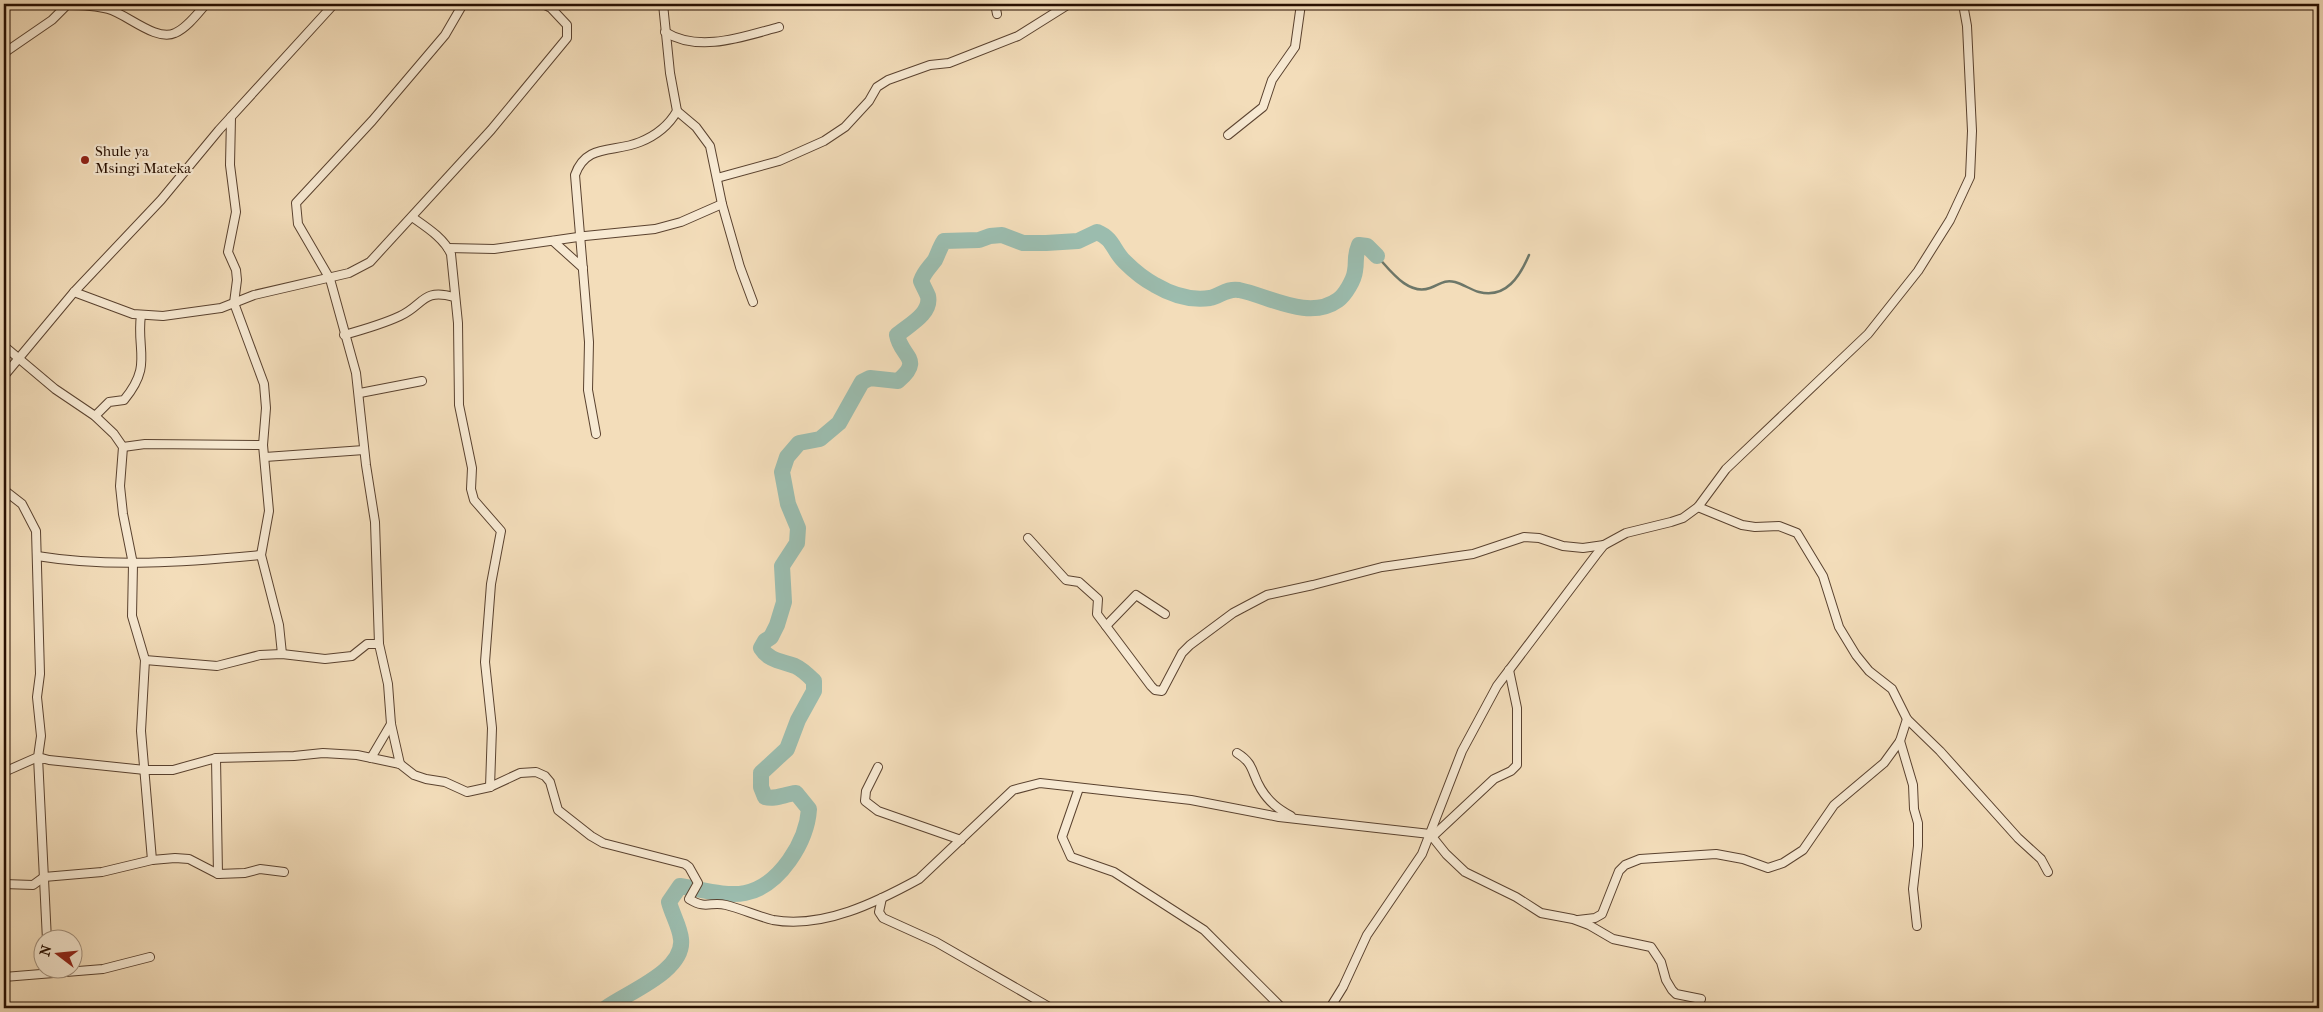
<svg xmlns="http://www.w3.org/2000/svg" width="2323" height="1012" font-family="'IM FELL French Canon',serif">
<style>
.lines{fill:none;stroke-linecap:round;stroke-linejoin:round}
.stream{stroke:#6d7769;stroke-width:2.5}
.river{stroke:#9bbcae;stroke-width:16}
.street-casing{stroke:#5a422f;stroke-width:10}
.street{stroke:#f7e9d2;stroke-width:8}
.poi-dot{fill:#8f2418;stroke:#f7e9d2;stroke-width:2}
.labels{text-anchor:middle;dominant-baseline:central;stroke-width:4.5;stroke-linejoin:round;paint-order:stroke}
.poi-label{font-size:15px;fill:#270f01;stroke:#f7e9d2;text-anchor:start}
</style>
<rect width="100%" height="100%" fill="#f3ddba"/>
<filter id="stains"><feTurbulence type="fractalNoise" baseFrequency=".004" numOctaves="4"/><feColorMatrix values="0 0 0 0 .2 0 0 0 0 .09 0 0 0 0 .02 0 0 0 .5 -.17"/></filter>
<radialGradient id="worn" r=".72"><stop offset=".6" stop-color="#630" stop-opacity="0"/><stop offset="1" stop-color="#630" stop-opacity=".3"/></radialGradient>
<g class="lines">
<path class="stream" d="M1377 256C1390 270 1408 296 1430 288 1439 285 1444 279 1455 282 1463 284 1471 290 1479 292 1506 299 1520 276 1529 255"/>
<path class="river" d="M606 1008C628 992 685 971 681 939 680 927 672 914 669 902L680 886C700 889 726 897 745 893 780 886 807 841 809 809L796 793C785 794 775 800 765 797L761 787V773L787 749 798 720 814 691V681C808 675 802 669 795 666 782 661 769 661 761 648L765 641 771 637 777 625 784 602 782 566 797 543 798 528 788 504 782 472 787 457 799 443 820 439 839 423 862 382 870 378 898 381C924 359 901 357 897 335 907 326 932 314 928 296 926 291 923 286 921 281 924 272 929 268 935 260 938 254 940 247 944 241L979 240 990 236 1002 235 1023 243H1046L1078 241 1097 232C1114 239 1113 251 1125 262 1134 271 1144 279 1155 285 1172 295 1190 301 1210 298 1220 296 1227 288 1239 290 1269 296 1309 321 1338 300 1345 295 1354 280 1355 271 1357 260 1354 257 1359 245L1367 246 1377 256"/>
<defs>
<g id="street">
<path d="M995 4 997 14"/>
<path d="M66 5C80 5 94 5 108 9 127 14 156 42 175 33 187 28 198 13 206 4"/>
<path d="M665 32C699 53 742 37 779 27"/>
<path d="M4 53 52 20 68 4"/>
<path d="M677 111 696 127 710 146 722 204 740 267 753 302"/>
<path d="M1228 135 1263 107 1272 80 1295 47 1301 4"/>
<path d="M717 178 779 161 824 141 845 127 869 101 877 87 888 80 930 65 949 63 1018 36 1069 4"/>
<path d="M412 217C426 227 444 238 451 254L458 323 459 405 472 468 471 489 474 500 501 531 491 584 485 662 492 728 490 787"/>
<path d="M553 241 583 268"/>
<path d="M448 248 494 249 585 236 655 229 681 222 722 204"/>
<path d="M74 292 133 314 163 316 221 308 254 295 349 273 370 262 491 130 567 38V25L551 8 543 4"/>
<path d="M344 335C362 330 383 324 400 316 424 305 422 288 454 297"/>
<path d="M4 346 55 389 95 416 114 434 123 447 120 486 123 514 133 564 132 616 145 660 141 731 152 860"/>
<path d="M4 376 74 292 161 200 219 130 334 4"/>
<path d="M360 393 422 381"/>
<path d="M95 416 109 402 124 400C153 365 136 351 141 315"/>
<path d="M596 434 588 390 589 342 575 175C586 143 614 153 640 142 655 136 669 125 677 111L670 73 663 4"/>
<path d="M263 445 269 511 261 555 279 625 282 654"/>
<path d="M123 447 145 444 263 445 266 408 264 384 234 303 237 280 236 270 228 252 236 212 230 165 231 117"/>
<path d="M265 457 364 450"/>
<path d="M4 490 22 504 36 531 40 674 37 697 41 736 38 757 4 772"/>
<path d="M1698 507 1742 525 1755 527 1779 526 1797 533 1823 576 1839 627 1856 655 1869 671 1892 689 1907 719 1940 751 2018 838 2041 859 2048 872"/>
<path d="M1028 538 1066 580 1079 582 1098 599 1097 614 1151 686 1155 690 1162 691 1182 653 1190 645 1233 613 1267 595 1313 585 1382 567 1473 554 1524 537 1539 538 1563 546 1583 548 1604 545"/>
<path d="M37 556C111 568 186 562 261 555"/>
<path d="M1106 626 1136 595 1165 614"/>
<path d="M145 660 217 666 260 655 282 654 325 659 352 656 367 644H379"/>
<path d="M1900 741 1913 785 1914 809 1918 823V846L1913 889 1917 926"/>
<path d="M1237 753C1255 764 1251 773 1261 789 1269 802 1278 809 1291 816"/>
<path d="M216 758 218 874"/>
<path d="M371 758 391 724"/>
<path d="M400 764 391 724 388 684 379 644 375 522 366 465 356 373 330 279 298 224 296 203 372 121 445 35 463 4"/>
<path d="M878 767 866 791 865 801 878 811 961 840"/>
<path d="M1079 788 1062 837 1071 857 1114 872 1204 930 1282 1008"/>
<path d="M1432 837 1494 779 1511 771 1517 765V708L1509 670"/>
<path d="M4 884 33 885 44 877 102 872 152 860 175 858 189 859 218 874 245 873 260 869 284 872"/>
<path d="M882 898 879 912 883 918 936 942 1051 1008"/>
<path d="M1578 920 1595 918 1602 914 1619 871 1625 865 1640 859 1716 854 1743 859 1768 868 1783 863 1803 850 1834 805 1884 763 1900 741 1907 719"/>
<path d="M47 940 38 757 49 760 145 770H173L216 758 294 756 323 753 357 755 400 764 414 775 426 779 445 782 467 792 490 787 520 773 536 772 545 776 550 782 558 810 591 836 603 843 685 864 689 867 698 883 689 899C707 910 710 901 726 905 742 909 757 916 773 920 823 929 877 902 919 879L1013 790 1040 783 1191 800 1279 817 1430 834 1446 854 1465 872 1516 897 1541 913 1573 919 1589 925 1613 939 1651 947 1661 962 1666 980 1672 990 1676 994 1701 999"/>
<path d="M4 977 103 969 150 957"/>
<path d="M1330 1008 1343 987 1367 935 1422 854 1462 751 1497 686 1596 555 1604 545 1626 533 1671 522 1683 518 1698 507 1726 469 1868 334 1918 271 1950 220 1970 177 1972 131 1967 26 1963 4"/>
</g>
</defs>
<use href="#street" class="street-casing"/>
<use href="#street" class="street"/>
</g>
<circle class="poi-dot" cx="85" cy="160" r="5"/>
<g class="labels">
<g class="poi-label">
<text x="95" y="151">Shule ya<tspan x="95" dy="17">Msingi Mateka</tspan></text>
</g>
</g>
<rect width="2323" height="1012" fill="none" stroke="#f3ddba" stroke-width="20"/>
<rect x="5" y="5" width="2313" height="1002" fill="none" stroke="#270f01" stroke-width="2.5"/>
<rect x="10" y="10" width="2303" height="992" fill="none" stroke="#270f01"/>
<g transform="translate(58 954) rotate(286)"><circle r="24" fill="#f7e9d2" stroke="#a4927e"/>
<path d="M0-4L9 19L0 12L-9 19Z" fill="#8f2418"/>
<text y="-8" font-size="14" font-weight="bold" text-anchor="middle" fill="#270f01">N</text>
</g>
<rect width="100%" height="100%" filter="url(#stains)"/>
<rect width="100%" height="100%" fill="url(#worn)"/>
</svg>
